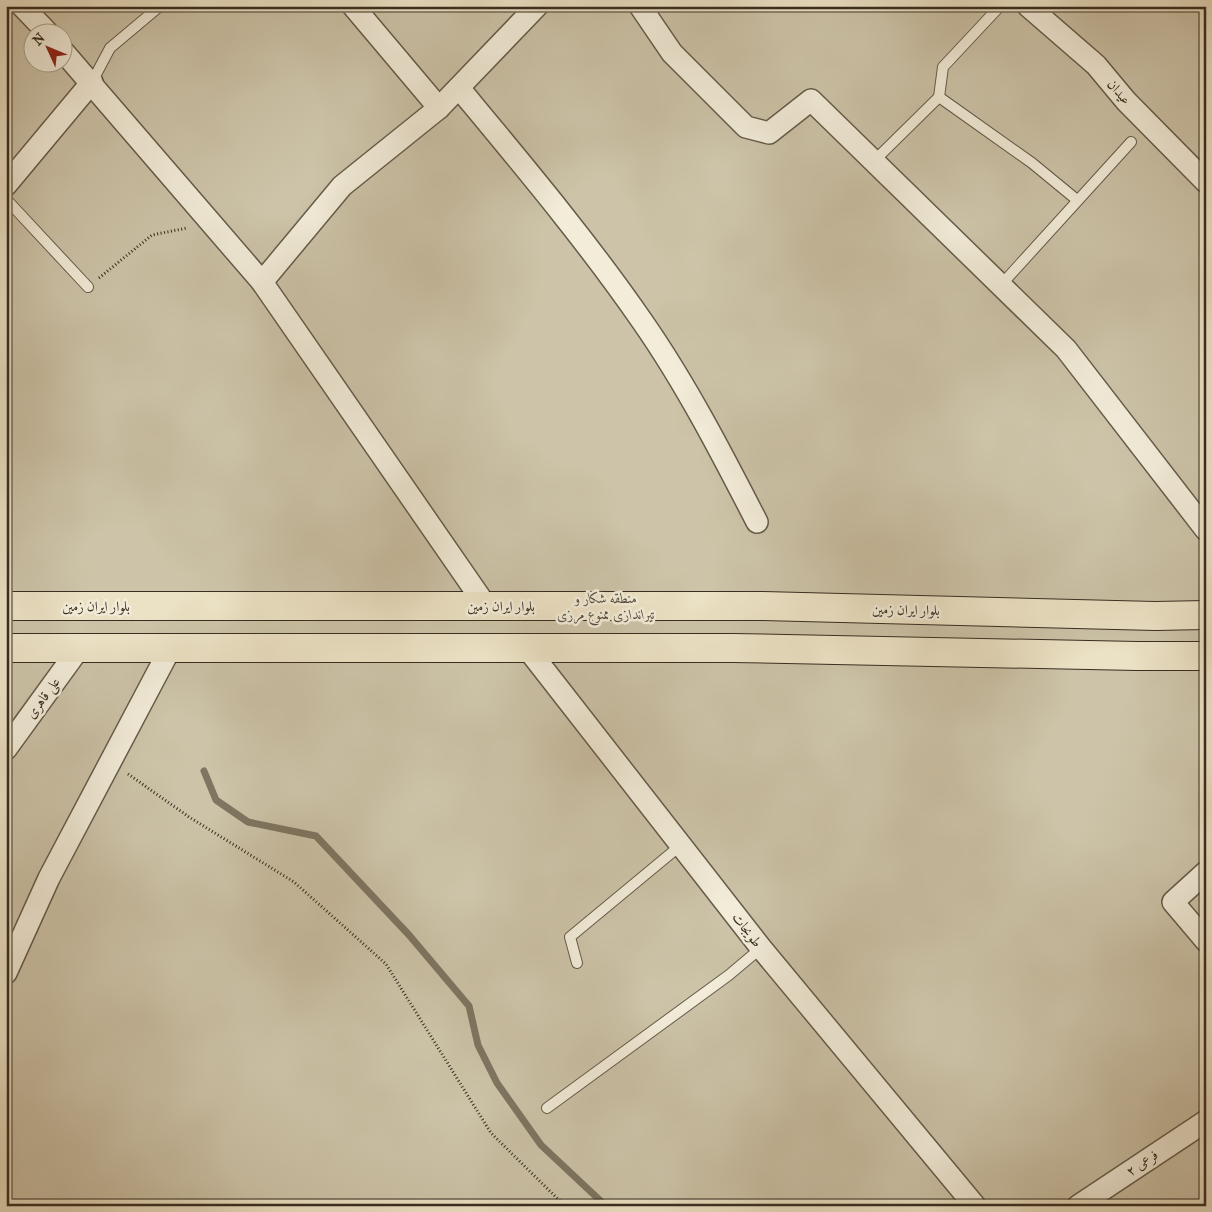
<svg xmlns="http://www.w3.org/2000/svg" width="1212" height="1212" font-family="'IM FELL French Canon',Amiri,serif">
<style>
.green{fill:#ccc3a8;stroke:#827864;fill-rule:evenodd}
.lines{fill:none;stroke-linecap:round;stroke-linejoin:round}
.stream{stroke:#7e7562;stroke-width:7}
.lane-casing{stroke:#645b4a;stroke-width:12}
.street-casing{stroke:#645b4a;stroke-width:24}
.primary-casing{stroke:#372e21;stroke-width:30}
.path{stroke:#372e21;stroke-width:3;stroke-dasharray:1 2.5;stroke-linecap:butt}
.lane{stroke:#f2ecd9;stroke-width:10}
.street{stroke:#f2ecd9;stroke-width:21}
.primary{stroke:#ebe1c4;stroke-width:28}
.labels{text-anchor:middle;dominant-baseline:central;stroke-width:5;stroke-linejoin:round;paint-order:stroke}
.street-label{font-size:14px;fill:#372e21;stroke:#f2ecd9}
.park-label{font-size:14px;font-style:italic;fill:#554c3c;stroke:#f2ecd9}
</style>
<rect width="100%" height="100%" fill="#ebe1c4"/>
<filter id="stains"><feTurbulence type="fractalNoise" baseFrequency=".004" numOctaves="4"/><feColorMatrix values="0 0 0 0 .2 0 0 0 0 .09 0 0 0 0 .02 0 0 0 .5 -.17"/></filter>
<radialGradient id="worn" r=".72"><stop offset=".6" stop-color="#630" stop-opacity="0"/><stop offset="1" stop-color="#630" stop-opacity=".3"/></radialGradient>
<path class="green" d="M6 6H1206V1206H6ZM32 32H62V62H32Z"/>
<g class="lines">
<path class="stream" d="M204 771 216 800 248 822 316 836 409 935 469 1006 478 1045 497 1083 541 1145 606 1206"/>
<defs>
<g id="lane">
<path d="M92 82 110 48 160 6"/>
<path d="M939 97 943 67 1000 6"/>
<path d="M874 161 939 97 1032 163 1077 200"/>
<path d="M6 199 88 287"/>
<path d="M1001 285 1131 142"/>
<path d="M577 963 570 937 681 845"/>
<path d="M547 1108 729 975 761 948"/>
</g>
<g id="street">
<path d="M22 6 47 32"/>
<path d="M353 6 439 108"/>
<path d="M640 6 672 53 746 127 769 133 811 100 1066 349 1206 530"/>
<path d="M1028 6 1096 65 1126 101 1206 182"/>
<path d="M62 50 262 282 486 606"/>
<path d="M459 88C522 164 586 240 642 321 686 384 722 454 757 522"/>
<path d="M6 185 92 82"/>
<path d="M262 282 342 186 439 108 537 6"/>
<path d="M527 648 761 948 975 1206"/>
<path d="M6 749 80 647"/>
<path d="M1206 872 1173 902 1206 941"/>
<path d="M6 973 49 878 171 647"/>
<path d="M1078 1206 1206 1121"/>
</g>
<g id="primary">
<path d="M6 606H763L1155 616 1206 615"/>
<path d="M6 648H733L1137 656H1206"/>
</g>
</defs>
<use href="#lane" class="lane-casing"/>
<use href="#street" class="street-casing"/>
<use href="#primary" class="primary-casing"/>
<g class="path">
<path d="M99 278 152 235 187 228"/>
<path d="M128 774 189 817 294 882 386 964 491 1133 565 1206"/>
</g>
<use href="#lane" class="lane"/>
<use href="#street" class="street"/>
<use href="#primary" class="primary"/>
</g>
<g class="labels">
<g class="street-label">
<text transform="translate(1119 92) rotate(49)">عیدان</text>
<text x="96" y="606">بلوار ایران زمین</text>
<text x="501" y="606">بلوار ایران زمین</text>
<text transform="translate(906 610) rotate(1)">بلوار ایران زمین</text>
<text transform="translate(43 698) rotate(-54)">علی قاهری</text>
<text transform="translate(747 930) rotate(52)">طویجات</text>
<text transform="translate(1142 1163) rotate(-34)">فرعی ۲</text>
</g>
<g class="park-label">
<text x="606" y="598">منطقه شکار و<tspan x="606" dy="16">تیراندازی ممنوع مرزی</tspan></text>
</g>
</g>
<rect width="1212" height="1212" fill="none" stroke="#ebe1c4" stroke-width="25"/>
<rect x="8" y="8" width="1197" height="1197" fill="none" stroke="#372e21" stroke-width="2.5"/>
<rect x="12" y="12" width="1187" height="1187" fill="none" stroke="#372e21"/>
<g transform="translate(48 48) rotate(314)"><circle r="24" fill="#f2ecd9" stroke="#a7a08f"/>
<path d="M0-4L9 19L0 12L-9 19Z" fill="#8f2418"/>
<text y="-8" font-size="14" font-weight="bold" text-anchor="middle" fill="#372e21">N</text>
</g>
<rect width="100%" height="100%" filter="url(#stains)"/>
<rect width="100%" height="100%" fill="url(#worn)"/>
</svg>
